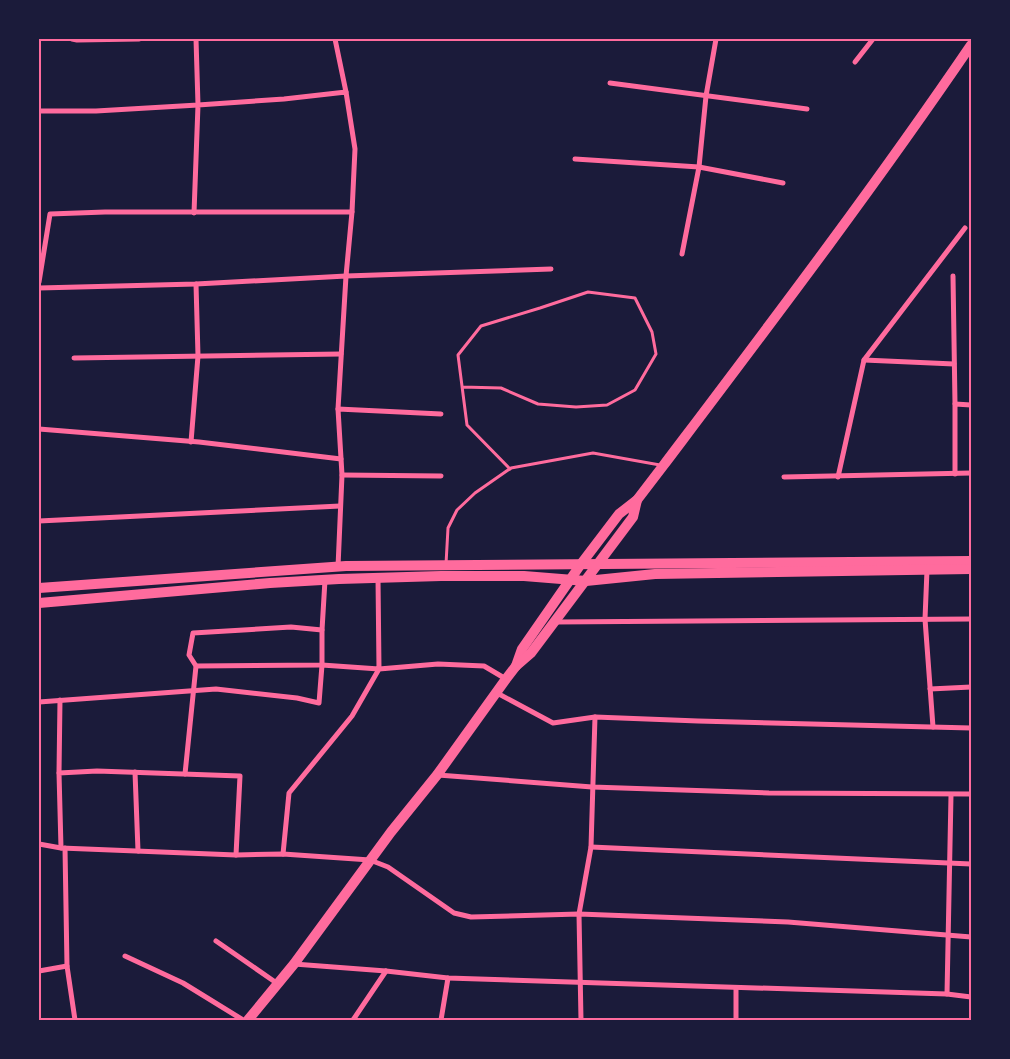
<svg xmlns="http://www.w3.org/2000/svg" width="1010" height="1059" font-family="Lora,serif">
<style>
.lines{fill:none;stroke-linecap:round;stroke-linejoin:round}
.service{stroke:#ff6b9d;stroke-width:3}
.minor{stroke:#ff6b9d;stroke-width:5}
.primary{stroke:#ff6b9d;stroke-width:10}
.trunk{stroke:#ff6b9d;stroke-width:10}
.neatline{fill:none;stroke:#ff6b9d;stroke-width:2}
</style>
<rect width="100%" height="100%" fill="#1b1b3a"/>
<g class="lines">
<g class="service">
<path d="M462 387 501 388 538 404 576 407 607 405 635 390 656 354 652 332 635 298 588 292 540 308 481 326 458 355 467 425 510 469"/>
<path d="M446 564 448 528 457 510 475 493 511 468 593 453 660 465"/>
</g>
<g class="minor">
<path d="M72 39 77 40 139 39"/>
<path d="M335 39 346 92"/>
<path d="M855 62 873 39"/>
<path d="M610 83 807 109"/>
<path d="M39 111H96L198 105 196 39"/>
<path d="M575 159 699 167 783 183"/>
<path d="M194 213 198 105 284 99 346 92 355 149 352 212"/>
<path d="M682 254 699 167 706 96 716 39"/>
<path d="M953 276 955 404"/>
<path d="M39 282 50 214 105 212H352L346 276 551 269"/>
<path d="M39 288 196 284 346 276 338 409"/>
<path d="M74 358 341 354"/>
<path d="M864 360 954 364"/>
<path d="M39 429 199 442 341 459"/>
<path d="M191 442 198 356 196 284"/>
<path d="M955 474V404L971 405"/>
<path d="M342 475 441 476"/>
<path d="M784 477 971 473"/>
<path d="M838 477 864 360 965 228"/>
<path d="M39 521 340 506"/>
<path d="M338 567 342 475 338 409 441 414"/>
<path d="M927 570 925 619 933 727"/>
<path d="M555 622 971 619"/>
<path d="M196 666 322 665V630"/>
<path d="M930 689 971 687"/>
<path d="M497 693 553 723 595 717"/>
<path d="M39 702 216 689 297 698 319 703 322 665 379 669 378 578"/>
<path d="M135 772 138 851"/>
<path d="M59 773 60 700"/>
<path d="M185 774 196 666 189 655 193 633 291 627 322 630 325 580"/>
<path d="M438 775 592 787 769 793 971 794"/>
<path d="M39 844 61 848 236 855 283 854 370 860 388 867 454 913 471 917 579 914 788 922 971 937"/>
<path d="M591 847 971 864"/>
<path d="M61 848 59 773 97 771 240 776 236 855"/>
<path d="M65 848 67 966"/>
<path d="M283 854 289 793 352 716 379 669 438 664 484 666 506 679"/>
<path d="M216 941 278 984"/>
<path d="M125 956 183 983 243 1020"/>
<path d="M294 964 386 971 448 978 947 994 971 997"/>
<path d="M39 971 67 966 75 1020"/>
<path d="M947 994 951 795"/>
<path d="M353 1020 386 971"/>
<path d="M441 1020 448 978"/>
<path d="M581 1020 579 914 591 847 595 717 698 721 971 728"/>
<path d="M736 1020V988"/>
</g>
<g class="primary">
<path d="M516 666 522 649 581 564 619 514 637 500 663 466C768 327 873 189 971 45"/>
<path d="M248 1020 294 964 391 832 437 775 506 679 516 666 531 653 633 517 637 500"/>
</g>
<g class="trunk">
<path d="M39 588 346 566 971 561"/>
<path d="M39 603 270 583 339 579 441 576H524L586 581 655 574 971 569"/>
</g>
</g>
<rect width="1010" height="1059" fill="none" stroke="#1b1b3a" stroke-width="80"/>
<rect x="40" y="40" width="930" height="979" class="neatline"/>
</svg>
